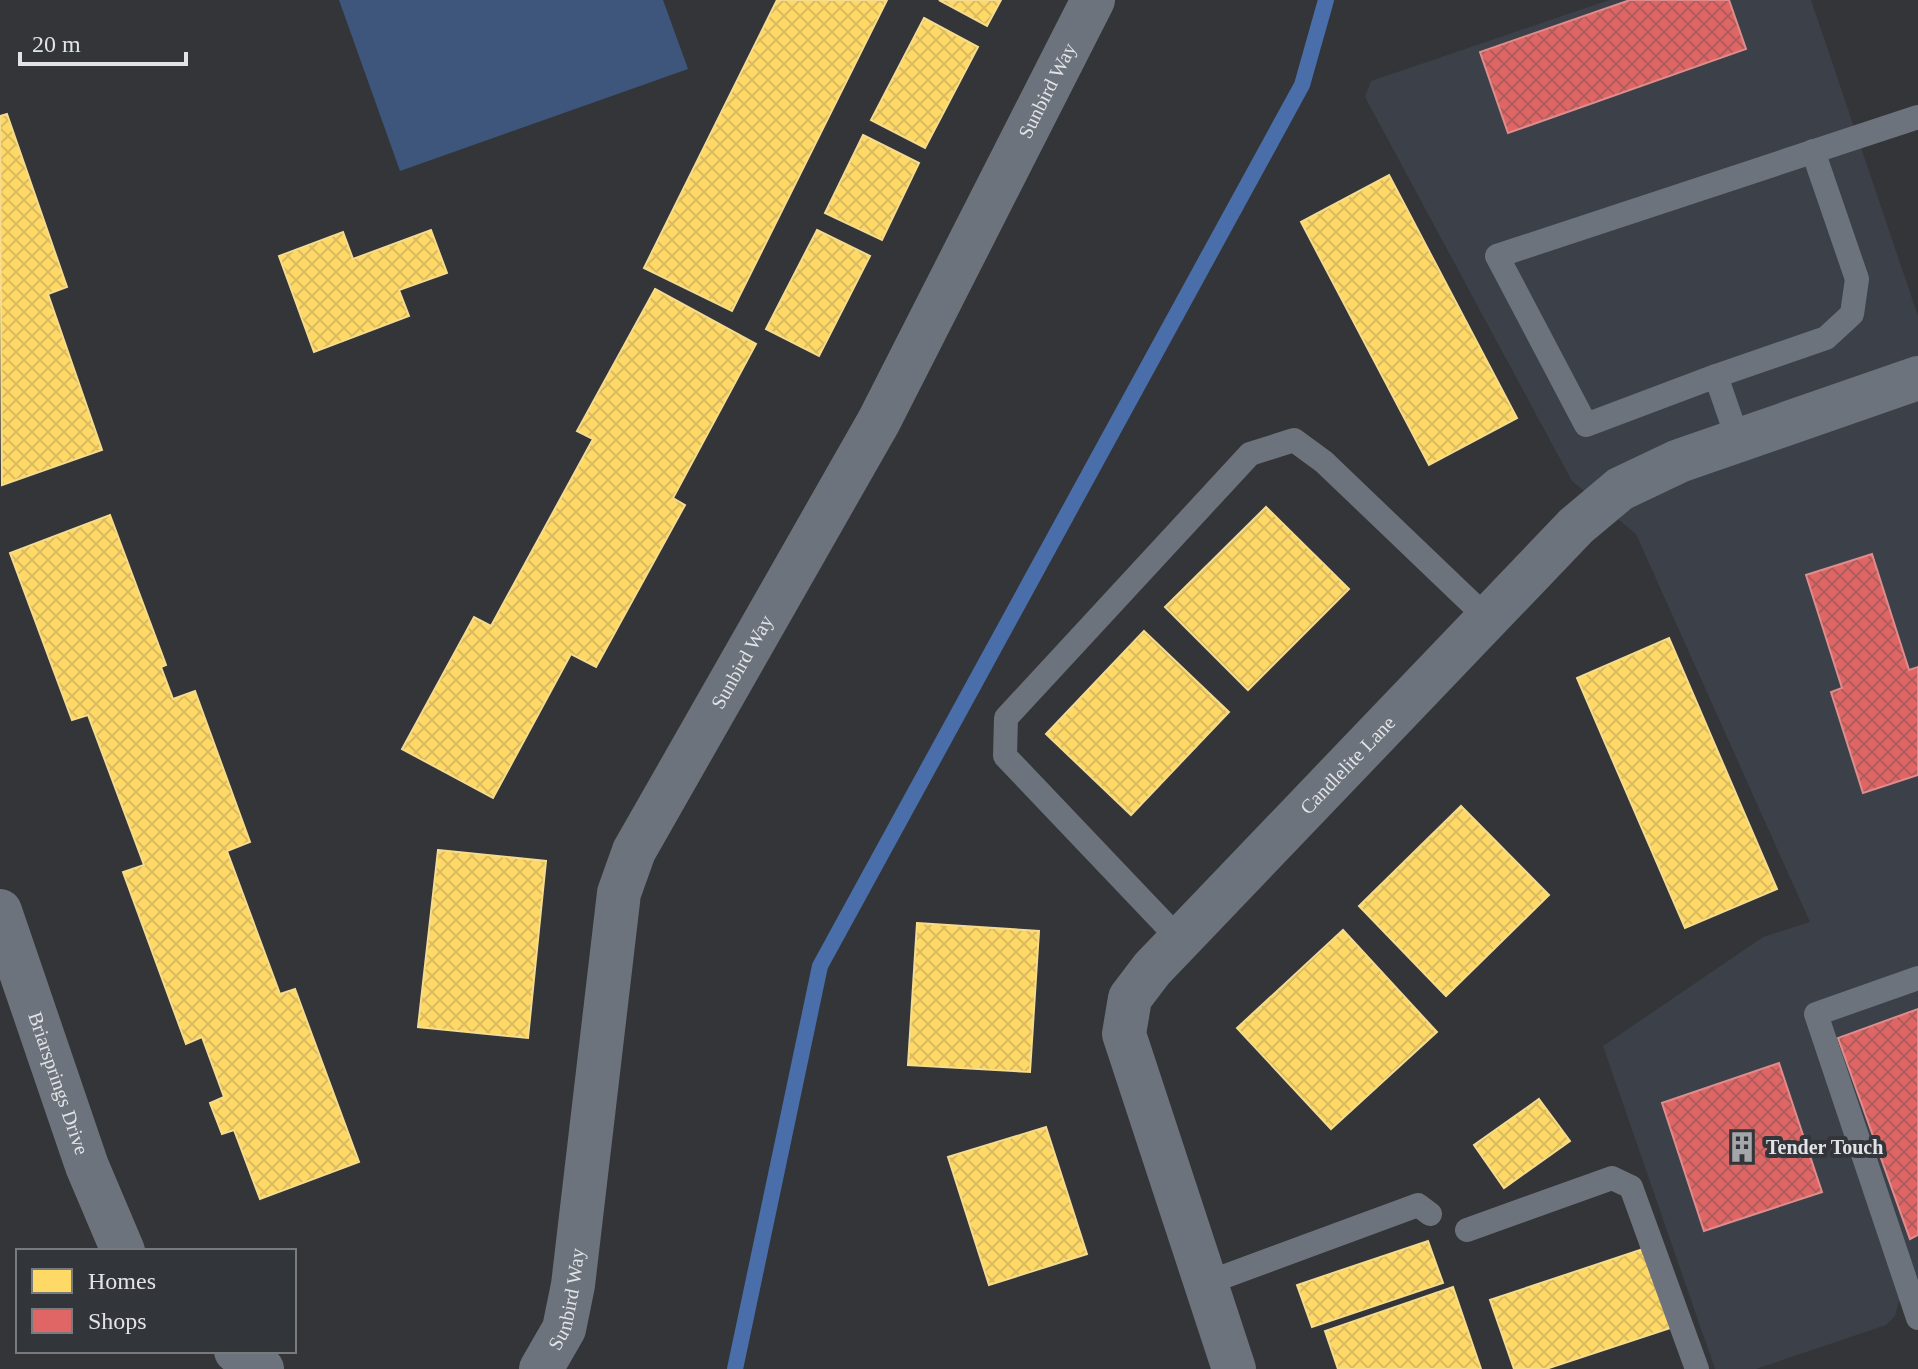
<svg xmlns="http://www.w3.org/2000/svg" width="1918" height="1369" font-family="Georgia,serif">
<style>
.built{fill:#3c4149}
.grass{fill:#3e567b}
.homes{fill:url(#homes-cross-hatch);stroke:#f6dc8c;stroke-width:2}
.shops{fill:url(#shops-cross-hatch);stroke:#e08c8c;stroke-width:2}
.lines{fill:none;stroke-linecap:round;stroke-linejoin:round}
.stream{stroke:#4a6eaa;stroke-width:16}
.service{stroke:#6d737c;stroke-width:24}
.minor{stroke:#6d737c;stroke-width:44}
.labels{text-anchor:middle;dominant-baseline:central;stroke-width:8;stroke-linejoin:round;paint-order:stroke}
.street-label{font-size:20px;fill:#e1e3e6;stroke:#323539}
.poi-label{font-size:20px;font-weight:bold;fill:#e1e3e6;stroke:#323539;text-anchor:start}
</style>
<defs>
<pattern id="homes-cross-hatch" width="8" height="8" patternUnits="userSpaceOnUse" patternTransform="scale(2)"><rect width="8" height="8" fill="#ffd966"/><path d="M0 0l8 8M0 8l8-8" fill="none" stroke="#dabb5f"/></pattern>
<pattern id="shops-cross-hatch" width="8" height="8" patternUnits="userSpaceOnUse" patternTransform="scale(2)"><rect width="8" height="8" fill="#e06666"/><path d="M0 0l8 8M0 8l8-8" fill="none" stroke="#b15c5c"/></pattern>
</defs>
<rect width="100%" height="100%" fill="#333538"/>
<path class="built" d="M1609 0H1811L1918 316V1294L1899 1301 1895 1316 1886 1325 1756 1369H1715L1603 1046 1763 937 1810 922 1636 534 1572 481 1365 97 1371 81Z"/>
<path class="grass" d="M339 0H663L688 69 400 171Z"/>
<g class="homes">
<path d="M777 0H887L732 311 644 268Z"/>
<path d="M939 0H1001L987 26Z"/>
<path d="M924 18 978 47 925 148 871 120Z"/>
<path d="M7 114 67 287 48 294 102 450 2 485 0 116Z"/>
<path d="M863 135 919 163 882 240 825 213Z"/>
<path d="M1389 175 1517 418 1429 465 1301 222Z"/>
<path d="M431 230 447 273 399 290 409 316 314 352 279 256 343 232 353 259Z"/>
<path d="M817 230 870 256 819 356 766 329Z"/>
<path d="M655 289 756 344 673 498 685 505 596 667 571 654 493 798 402 749 474 617 491 626 593 439 577 431Z"/>
<path d="M1266 507 1349 589 1248 690 1165 607Z"/>
<path d="M110 515 166 665 161 667 173 699 195 691 250 842 227 851 280 994 295 989 359 1162 260 1199 234 1130 222 1134 210 1103 224 1097 202 1037 186 1044 123 872 144 865 88 715 72 720 10 553Z"/>
<path d="M1144 631 1229 712 1131 815 1046 734Z"/>
<path d="M1669 638 1777 889 1685 928 1577 678Z"/>
<path d="M1461 806 1549 895 1446 996 1359 906Z"/>
<path d="M438 850 546 861 528 1038 418 1027Z"/>
<path d="M917 923 1039 931 1030 1072 908 1065Z"/>
<path d="M1343 930 1437 1032 1331 1129 1237 1028Z"/>
<path d="M1539 1099 1570 1141 1504 1188 1474 1145Z"/>
<path d="M1046 1127 1087 1254 989 1285 948 1157Z"/>
<path d="M1428 1241 1443 1283 1312 1327 1297 1285Z"/>
<path d="M1643 1249 1670 1328 1546 1369H1514L1490 1300Z"/>
<path d="M1453 1287 1481 1369H1338L1325 1331Z"/>
</g>
<g class="shops">
<path d="M1630 0H1729L1746 49 1508 133 1480 52Z"/>
<path d="M1872 554 1909 670 1918 667V775L1863 793 1831 692 1842 688 1806 575Z"/>
<path d="M1918 1009V1235L1910 1239 1838 1038Z"/>
<path d="M1779 1063 1822 1192 1704 1231 1662 1103Z"/>
</g>
<g class="lines">
<path class="stream" d="M735 1369 820 966 1302 85 1326 0"/>
<g class="service">
<path d="M1716 376 1826 338 1852 314 1857 279 1813 151"/>
<path d="M1738 440 1716 376 1586 425 1497 256 1918 117"/>
<path d="M1181 941 1005 756 1006 718 1250 454 1294 440 1324 462 1487 618"/>
<path d="M1918 978 1816 1014 1918 1318"/>
<path d="M1467 1230 1612 1178 1631 1187 1697 1369"/>
<path d="M1204 1284 1418 1205 1430 1214"/>
</g>
<g class="minor">
<path id="s1" d="M0 911 87 1166 123 1251"/>
<path d="M236 1351 262 1369"/>
<path id="s2" d="M541 1369 564 1329 573 1285 619 893 634 851 879 421 1093 0"/>
<path id="s3" d="M1234 1369 1124 1034 1130 998 1152 969 1576 526 1620 489 1679 461 1918 378"/>
</g>
</g>
<defs>
<symbol id="building-bare" viewBox="-9 -9 18 18"><path d="M-4-6H4V6H1V3H-1V6H-4ZM-2.5-4.3h1.7v1.8h-1.7ZM.8-4.3h1.7v1.8H.8ZM-2.5-1h1.7V.8h-1.7ZM.8-1h1.7V.8H.8Z" fill="#a4a6a9" stroke="#323539" stroke-width="2.5" paint-order="stroke"/></symbol>
</defs>
<g fill-rule="evenodd">
<use href="#building-bare" x="1720" y="1125" width="44" height="44"/>
</g>
<g class="labels">
<g class="street-label">
<text stroke="none"><textPath href="#s2" startOffset="1396">Sunbird Way</textPath></text>
<text stroke="none"><textPath href="#s2" startOffset="748">Sunbird Way</textPath></text>
<text stroke="none"><textPath href="#s3" startOffset="708">Candlelite Lane</textPath></text>
<text stroke="none"><textPath href="#s1" startOffset="182">Briarsprings Drive</textPath></text>
<text stroke="none"><textPath href="#s2" startOffset="76">Sunbird Way</textPath></text>
</g>
<g class="poi-label">
<text x="1766" y="1147">Tender Touch</text>
</g>
</g>
<rect x="16" y="1249" width="280" height="104" fill="#323539" stroke="#787b7e" stroke-width="2"/>
<rect x="32" y="1269" width="40" height="24" fill="#ffd966" stroke="#787b7e" stroke-width="2"/>
<text x="88" y="1289" font-size="24" fill="#e1e3e6">Homes</text>
<rect x="32" y="1309" width="40" height="24" fill="#e06666" stroke="#787b7e" stroke-width="2"/>
<text x="88" y="1329" font-size="24" fill="#e1e3e6">Shops</text>
<path d="M20 52v12h166v-12" fill="none" stroke="#e1e3e6" stroke-width="4"/>
<text x="32" y="52" font-size="24" fill="#e1e3e6" stroke="#323539" stroke-width="6" paint-order="stroke">20 m</text>
</svg>
